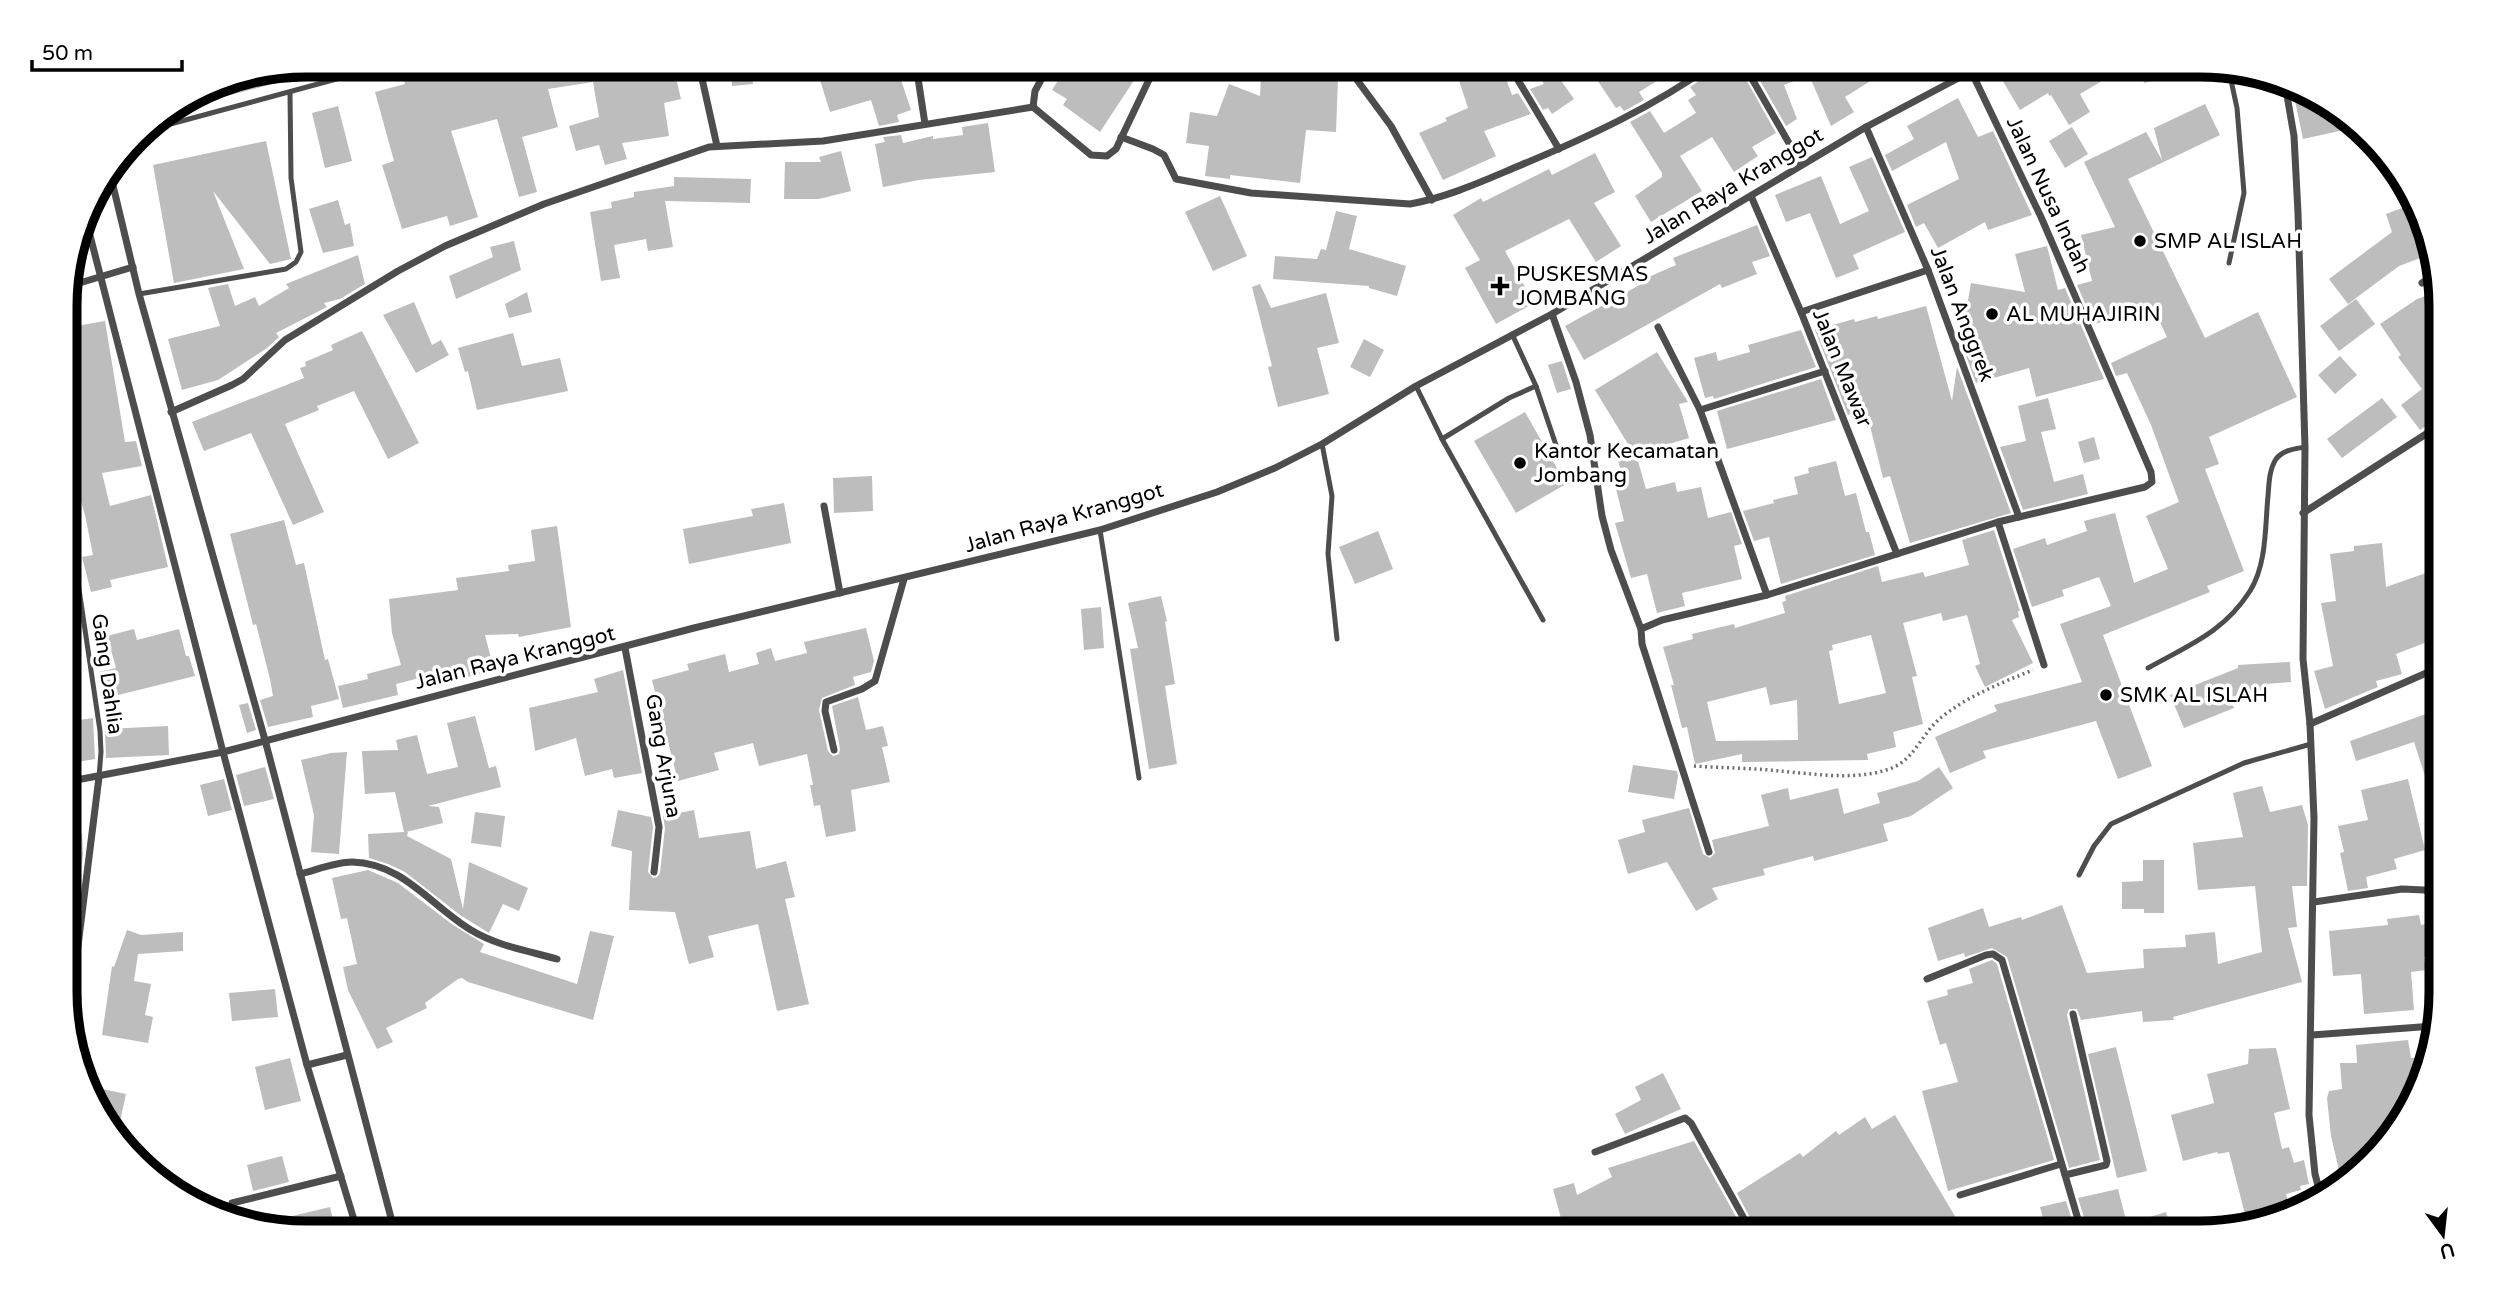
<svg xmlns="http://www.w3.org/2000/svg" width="2506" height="1298" font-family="'Varela Round',sans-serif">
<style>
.building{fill:#bdbdbd;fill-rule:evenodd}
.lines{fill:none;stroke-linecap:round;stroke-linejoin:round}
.path{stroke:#6f6f6f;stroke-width:3.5;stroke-dasharray:2 3.5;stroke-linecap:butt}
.lane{stroke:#4d4d4d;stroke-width:5}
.street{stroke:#4d4d4d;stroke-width:7}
.poi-dot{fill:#000;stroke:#fff;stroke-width:2.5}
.labels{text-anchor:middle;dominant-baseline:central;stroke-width:7;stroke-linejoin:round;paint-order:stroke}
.street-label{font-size:21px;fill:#000;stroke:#fff}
.poi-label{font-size:21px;fill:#000;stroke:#fff;text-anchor:start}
.rim{fill:none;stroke:#000;stroke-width:9}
</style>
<rect width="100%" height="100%" fill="#fff"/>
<g class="building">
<path d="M445 65H609L610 68 627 65H673L681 99 664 103 669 136 622 143 627 159 605 165 599 145 576 151 569 126 599 117 593 82 548 89 558 127 522 137 537 192 519 197 497 119 451 131 478 217 450 226 447 216 402 229 382 165 394 161 375 92 405 84 404 80 432 73 431 68Z"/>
<path d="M730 65H751L753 84 732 86Z"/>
<path d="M857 65H896L911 110 897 115 899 122 879 126 871 100 830 112 819 77Z"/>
<path d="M1068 65H1144L1100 132 1063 105 1067 99 1052 90Z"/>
<path d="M1454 65H1501L1512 95 1518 93 1531 114 1484 131 1496 156 1443 180 1419 133 1447 121 1445 118 1468 108Z"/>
<path d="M1532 65H1550L1574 99 1552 114 1548 108 1543 110 1530 89 1544 84Z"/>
<path d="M1587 65H1701L1684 77 1678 68 1639 92 1644 100 1624 111 1620 106 1616 108Z"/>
<path d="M1718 65H1738L1776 133 1752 147 1758 156 1734 172 1712 137 1680 156 1702 191 1651 222 1635 196 1662 177V173L1630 122 1650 111 1664 133 1696 113 1688 100 1696 95 1690 87 1715 70Z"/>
<path d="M1751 65H1896L1845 97 1854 112 1831 126 1809 75 1784 85 1797 119 1786 126Z"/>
<path d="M2023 65H2105L2112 75 2080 94 2090 112 2069 125 2051 95 2049 96 2048 93 2020 110 2001 78Z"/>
<path d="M2140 65H2193L2194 71 2144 83Z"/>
<path d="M266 73 269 85 180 108 179 105 214 83Z"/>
<path d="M1261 76 1338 79 1336 132 1306 130 1300 183 1230 175V179L1205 176 1209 146 1186 143 1190 112 1217 116 1229 84 1260 96Z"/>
<path d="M2292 86 2306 89 2353 128 2303 139Z"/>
<path d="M1958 98 1978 137 1993 131 2032 215 1988 230 1985 222 1938 248 1924 223 1916 227 1907 205 1959 179 1946 142 1892 171 1885 155 1914 139 1907 126Z"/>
<path d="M2205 104 2220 135 2128 179 2205 338 2258 312 2297 397 2209 437 2219 464 2205 469 2244 571 2207 586 2210 592 2103 635 2152 766 2118 779 2096 721 1983 751 1986 758 1950 773 1935 737 1997 711 1994 705 2082 682 2060 624 2111 606 2099 577 2062 590 2064 596 2032 607 2013 549 2045 538 2047 545 2087 531 2084 521 2115 513 2134 583 2168 569 2146 516 2179 502 2151 425 2127 373 2116 376 2111 363 2167 337 2153 308 2094 324 2077 285 2092 281 2081 235 2115 227 2084 162 2146 132 2162 160 2154 128Z"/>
<path d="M338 106 352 161 325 168 312 113Z"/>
<path d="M988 123 995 172 919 180 883 187 875 144 885 142 883 137 901 135 903 143 933 136V139L963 135 962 127Z"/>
<path d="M2072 127 2088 154 2065 168 2049 141Z"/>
<path d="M266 141 291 259 270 264 213 191 244 269 174 283 153 165Z"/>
<path d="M841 151 851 191 819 199H784L785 162H821L819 157Z"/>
<path d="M1595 153 1615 192 1594 203 1621 246 1596 262 1569 219 1505 251 1534 303 1496 324 1465 268 1480 260 1453 215 1481 198 1483 202 1549 169 1552 175Z"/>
<path d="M1872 157 1905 232 1853 255 1859 269 1836 278 1810 213 1786 222 1775 195 1821 176 1840 224 1869 211 1849 167Z"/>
<path d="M674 177 751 179 750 203 665 201 673 247 648 251 646 239 614 245 620 278 601 281 590 212 612 208 611 202 634 197V192L674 186Z"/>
<path d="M1220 196 1247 256 1213 271 1185 212Z"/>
<path d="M338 200 345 225 350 223 354 246 323 253 309 209Z"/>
<path d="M2410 205 2431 254 2399 266 2348 304 2329 279 2392 232 2386 214Z"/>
<path d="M1336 211 1357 216 1349 249 1406 266 1397 296 1369 288V286L1273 279 1275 256 1317 259 1321 249 1326 250Z"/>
<path d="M1757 225 1770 256 1752 262 1757 274 1722 288 1720 284 1584 360 1565 326 1645 282 1644 279 1676 265 1673 258Z"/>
<path d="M514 241 521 270 456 299 449 276 493 257 490 247Z"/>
<path d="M2047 246 2058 290 2065 288 2104 379 2036 397 2029 368 1976 383 1961 342 1971 283 2025 292 2015 254Z"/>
<path d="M358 255 365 284 340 299 324 303 327 307 276 333 279 337 267 348 218 380 182 390 168 339 220 326 208 288 228 284 235 306 255 297 259 306 289 288 286 284Z"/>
<path d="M1260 284 1271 308 1326 293 1339 343 1317 348 1329 394 1278 407 1268 367 1272 366 1252 287Z"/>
<path d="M2439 291 2440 417 2420 430 2401 405 2422 389 2398 357 2401 355 2380 324 2417 299Z"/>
<path d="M527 292 532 312 509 318 505 304Z"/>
<path d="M2356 299 2375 324 2339 351 2320 326Z"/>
<path d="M414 302 432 345 441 340 449 355 416 373 383 315Z"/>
<path d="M1926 306 1952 401 1957 367 2011 513 1910 543 1890 476 1883 478 1866 410 1848 415 1815 330 1854 319 1855 322 1877 316 1878 319Z"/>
<path d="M105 321 125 442 136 441 142 466 102 473 110 506 151 495 168 567 110 580 112 587 91 592 82 557 93 555 85 515 66 452 65 328Z"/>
<path d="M1801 330 1816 367 1714 399 1713 396 1705 398 1694 358 1716 352 1718 361 1750 352 1748 345Z"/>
<path d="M362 331 419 443 388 459 354 391 317 406 319 410 285 424 324 512 293 525 251 433 204 451 192 422 304 378 300 368 306 366 305 362 333 350 331 345Z"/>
<path d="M513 333 522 366 560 358 568 391 477 410 468 371 465 372 458 348Z"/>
<path d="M1364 339 1384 350 1370 377 1350 367Z"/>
<path d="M1657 352 1688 402 1679 404 1689 438 1636 454 1646 489 1675 482 1677 492 1701 487 1708 518 1731 512 1742 544 1734 546 1742 579 1682 593 1685 606 1657 613 1647 574 1631 578 1615 523 1624 521 1615 485 1624 483 1616 453 1631 449 1595 390Z"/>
<path d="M2340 356 2357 375 2335 394 2318 375Z"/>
<path d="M1562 361 1571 389 1557 393 1548 365Z"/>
<path d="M1821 379 1836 420 1727 449 1717 411Z"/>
<path d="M2048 398 2056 429 2041 432 2054 482 2083 474 2088 494 2023 510 2000 447 2026 441 2018 406Z"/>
<path d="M2382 398 2397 417 2342 458 2327 439Z"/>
<path d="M1525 412 1566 484 1516 513 1474 441Z"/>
<path d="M2094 437 2100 459 2084 463 2078 442Z"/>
<path d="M1836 461 1845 496 1856 493 1866 532H1869L1875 555 1781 584 1769 537 1754 541 1743 511 1774 503 1773 500 1798 494 1794 477 1809 473 1808 468Z"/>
<path d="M872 476 873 511 834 513 833 478Z"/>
<path d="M784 503 791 543 689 564 683 529 753 516 751 509Z"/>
<path d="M284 520 296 565 304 563 325 660 328 659 339 699 311 706 313 717 268 727 260 700 273 696 270 679 256 624 253 625 230 534Z"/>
<path d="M557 526 571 627 519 637 518 634 485 635 494 670 434 686 431 675 396 684 398 695 343 708 338 686 368 679 367 674 401 665 392 633 389 599 458 590 456 578 509 571 508 565 535 561 531 530Z"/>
<path d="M1994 530 2020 611H2018L2019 617 2012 620 2033 663 1985 687 1975 666 1980 664 1967 615 1943 621 1941 613 1903 623 1917 676 1912 677 1923 724 1893 732 1896 747 1867 754 1868 760 1742 762V754L1695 764 1687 727 1682 728 1671 685H1674L1663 647 1693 639 1692 634 1734 624 1735 628 1785 613 1782 602 1786 601 1785 596 1878 566 1882 582 1923 572 1925 577 1969 565 1962 540ZM1871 635 1886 693 1839 704 1829 651 1833 650 1832 645ZM1766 687 1770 705 1797 700 1798 740 1716 741 1707 702Z"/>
<path d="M1378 531 1393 569 1355 584 1339 547Z"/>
<path d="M2382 543 2386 587 2440 568V637L2396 654 2402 674 2376 681 2378 687 2325 709 2314 671 2333 666 2321 603 2336 601 2330 554 2354 551V546Z"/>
<path d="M1161 596 1167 621 1165 622 1175 684 1165 686 1177 764 1149 769 1130 649 1138 648 1128 603Z"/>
<path d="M1101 607 1104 648 1084 650 1081 609Z"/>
<path d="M866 628 874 661 871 672 853 677 855 685 822 698 819 710 828 751 833 756 839 754 840 749 832 706 858 697 866 730 883 726 888 746 882 747 890 782 851 790 856 831 826 837 820 805 814 806 810 785H813L807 754 759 766 753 743 714 753 719 770 678 781 652 680 689 670 687 664 725 654 729 672 759 664 756 653 771 648 775 661 807 653 804 642Z"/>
<path d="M134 629 137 640 179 629 186 656H189L195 676 106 698 99 672 116 668 107 636Z"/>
<path d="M2290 662 2291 682 2265 684 2266 698 2231 701 2234 708 2184 728 2170 695 2238 668V665Z"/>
<path d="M623 670 642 773 614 778 612 769 585 776 576 738 535 751 529 708 598 692 594 679Z"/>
<path d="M248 703 256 730 247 733 239 705Z"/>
<path d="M2440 709 2441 771 2425 776 2414 742 2356 761 2350 741Z"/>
<path d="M475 716 489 768 496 766 501 787 428 806 439 807 443 823 406 832H408L407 836 451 859 463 909 469 862 528 888 519 911 503 904 489 933 460 915 405 872 388 864 369 858 368 834 404 832 395 792 365 794 362 751 398 750 396 740 417 735 427 774 458 767 447 723Z"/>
<path d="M93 718 95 759 66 764V722Z"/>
<path d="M168 726 169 755 106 758 105 729Z"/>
<path d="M347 752 339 854 311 852 314 815 301 760 331 753Z"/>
<path d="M1633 765 1677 771 1678 776 1674 799 1628 792Z"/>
<path d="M265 767 274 799 244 806 236 775Z"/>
<path d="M1939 767 1953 788 1911 816 1883 824 1888 841 1814 861 1813 856 1763 869 1765 875 1712 888 1718 899 1696 911 1667 862 1628 874 1618 840 1645 832 1642 820 1689 808 1703 854 1710 858 1715 853 1712 840 1769 826 1761 795 1788 788 1790 800 1838 788 1844 814 1880 803 1877 793 1918 781Z"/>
<path d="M224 779 232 810 208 816 200 785Z"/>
<path d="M2408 779 2425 850 2394 859 2397 869 2366 877 2368 888 2348 891 2340 853 2344 852 2338 826 2368 820 2361 790Z"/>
<path d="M2262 786 2270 812 2302 805 2308 825 2307 886H2292L2297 927 2288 928 2302 982 2173 1017 2174 1020 2143 1022 2142 1011 2081 1020 2077 1009H2069L2067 1015 2100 1160 2069 1168 2007 957 1992 948 1965 957 1964 953 1938 961 1928 928 1983 908 1989 927 2021 917 2022 920 2062 905 2087 973 2144 968 2143 949 2186 947 2185 935 2215 932 2218 964 2262 952 2255 886 2198 890 2193 843 2243 837 2233 793Z"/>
<path d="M618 810 651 817 653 827 648 872 653 878 657 877 660 873 665 828 663 816 694 810 699 838 750 831 756 869 786 861 795 897 785 899 809 1004 777 1011 758 924 708 936 714 957 689 964 675 912 629 910 632 851 611 846Z"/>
<path d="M475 812 505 816 501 847 471 843Z"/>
<path d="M82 833 83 855 78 898 71 921H67L66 834Z"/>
<path d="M2143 860H2164V913H2144V909H2122V882L2143 881Z"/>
<path d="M368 870 398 883 453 925 484 944 480 952 577 984 590 931 614 936 593 1020 468 982 462 978 458 979 425 1003 427 1008 386 1028 393 1042 377 1049 348 990 343 967 357 964 347 918 341 919 332 878Z"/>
<path d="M2419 915 2421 925 2441 921V954L2424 957 2426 970 2411 972 2414 1010 2364 1014 2361 974 2333 976 2329 931 2388 925 2387 919Z"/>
<path d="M127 930 141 935 183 932V951L138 954 134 981 151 984 145 1015 153 1017 148 1043 102 1035 112 966 114 967Z"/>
<path d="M1992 960 1997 964 2054 1160 1948 1191 1922 1091 1958 1082 1946 1043 1940 1045 1927 1001 1948 995 1947 990 1973 983 1969 969Z"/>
<path d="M275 989 278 1017 232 1021 229 993Z"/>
<path d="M2408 1040 2411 1058 2426 1057 2417 1098 2342 1183 2331 1136 2327 1098 2329 1091 2342 1089 2340 1063H2357L2356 1045Z"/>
<path d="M2116 1047 2147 1171 2117 1178 2088 1054Z"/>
<path d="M2276 1048 2290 1109 2274 1113 2282 1149 2289 1147 2294 1163 2304 1160 2309 1184 2300 1186 2301 1190 2286 1194 2290 1208 2247 1222 2229 1152 2218 1154 2217 1152 2183 1161 2171 1115 2214 1103 2207 1074 2248 1064 2249 1049Z"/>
<path d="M290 1058 301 1101 265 1110 255 1067Z"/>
<path d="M1663 1073 1681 1109 1625 1134 1615 1114 1641 1100 1635 1087Z"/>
<path d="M93 1087 126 1094 116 1140 114 1139Z"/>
<path d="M1895 1115 1956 1218 1928 1233H1758L1737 1193 1800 1153 1803 1157 1836 1131 1839 1135 1865 1117 1872 1129Z"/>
<path d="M1694 1141 1745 1233H1565L1553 1189 1574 1183 1577 1195 1612 1177 1608 1168Z"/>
<path d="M282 1156 289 1182 253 1191 247 1165Z"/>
<path d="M2118 1189 2127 1224 2166 1212 2172 1233H2091L2089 1227H2087L2078 1198Z"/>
<path d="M2066 1201 2075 1230 2047 1233 2040 1207Z"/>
<path d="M330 1207 336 1233H306L263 1223Z"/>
</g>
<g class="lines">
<path class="path" d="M1694 766C1723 768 1751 768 1780 771 1814 774 1864 782 1896 766 1916 756 1924 730 1943 716 1970 695 2001 683 2033 670"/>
<g class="lane">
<path d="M2229 71 2237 108 2244 193 2229 263"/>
<path d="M141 132 388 65"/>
<path d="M139 294 286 269 296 262 301 252 291 178 290 93"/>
<path d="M1512 334 1536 386 1559 454"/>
<path d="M1416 386 1442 439 1509 398 1536 386"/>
<path d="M1442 439 1543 620"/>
<path d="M1322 444 1332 496 1328 554 1337 639"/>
<path d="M1100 530 1139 778"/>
<path d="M66 537 72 542 100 731 101 752 99 777"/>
<path d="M2148 668C2189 645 2224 632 2250 591 2267 564 2265 526 2268 496 2269 484 2269 470 2276 459 2283 450 2294 449 2305 447"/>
<path d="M2079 875 2094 846 2111 824 2244 763 2311 744"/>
</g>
<g class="street">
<path d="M699 65 717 146"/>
<path d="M916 65 925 124"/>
<path d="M1346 65 1391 126 1432 200"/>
<path d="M1509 65 1559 149"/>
<path d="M1744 65 1801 164"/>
<path d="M2285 84 2294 136 2298 213 2305 447 2303 659 2310 724 2314 818 2309 1115 2315 1174 2321 1197"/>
<path d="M1033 107 1035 91 1049 65"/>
<path d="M1866 127 1928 270 2019 517"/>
<path d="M1121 137 1153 149 1164 155 1176 179 1251 193 1410 204C1449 197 1485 180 1521 165 1588 137 1653 107 1712 65"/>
<path d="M110 173 139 294 265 740 395 1233"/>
<path d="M1751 196 1801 312 1897 554"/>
<path d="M85 216 223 752 307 1065 358 1233"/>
<path d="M2422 283 2438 272"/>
<path d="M66 287 133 267"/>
<path d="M1801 312 1928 270"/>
<path d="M1552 314 1576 382 1590 435 1602 516 1611 550 1641 629"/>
<path d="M1658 327 1700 410 1767 595"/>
<path d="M1700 410 1825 371"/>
<path d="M171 412 232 385 243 379 285 340 398 271 445 246 544 204 709 147 823 141 1033 107 1091 155 1107 156 1116 149 1156 65"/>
<path d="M824 506 840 593"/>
<path d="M2303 513 2440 425"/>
<path d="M1998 522 2044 665"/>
<path d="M625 648 659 827 654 872"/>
<path d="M2310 724 2440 667"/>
<path d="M834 750 825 711 826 702 862 689 875 681 904 579"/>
<path d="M66 782 223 752 694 628 1100 530 1217 492 1275 468 1322 444 1416 386 1552 314 1866 127 1983 65"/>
<path d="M1709 852 1642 644 1641 629 1662 620 1767 595 1998 522 2145 487 2152 482 2151 472 2041 217 1971 71"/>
<path d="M300 874C316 870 336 862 352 862 403 863 431 906 471 930 497 946 529 951 557 959"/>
<path d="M2314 902 2402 889 2424 890 2441 896"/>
<path d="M1927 979 1986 955 1993 954 2002 960 2082 1233"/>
<path d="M68 1026 99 777"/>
<path d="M2312 1035 2434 1026"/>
<path d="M307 1065 347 1055"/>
<path d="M1595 1152 1685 1118 1691 1123 1752 1233"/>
<path d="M2065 1175 2106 1165 2107 1161 2073 1014"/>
<path d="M1960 1195 2061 1164"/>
<path d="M232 1203 341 1176"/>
</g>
</g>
<g class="poi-dot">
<circle cx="2140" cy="241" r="7"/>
<path d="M1496.5 275.5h7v7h7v7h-7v7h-7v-7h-7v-7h7z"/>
<circle cx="1992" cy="314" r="7"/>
<circle cx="1520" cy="463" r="7"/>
<circle cx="2106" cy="695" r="7"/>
</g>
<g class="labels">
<g class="street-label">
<text transform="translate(1733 186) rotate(-31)">Jalan Raya Kranggot</text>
<text transform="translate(2048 195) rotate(65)">Jalan Nusa Indah</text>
<text transform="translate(1962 314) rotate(69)">Jalan Anggrek</text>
<text transform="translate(1842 368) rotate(68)">Jalan Mawar</text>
<text transform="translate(1064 518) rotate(-16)">Jalan Raya Kranggot</text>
<text transform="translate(515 658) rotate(-14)">Jalan Raya Kranggot</text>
<text transform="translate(107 674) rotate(82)">Gang Dahlia</text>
<text transform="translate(663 756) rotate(80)">Gang Arjuna</text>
</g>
<g class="poi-label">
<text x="2154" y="241">SMP AL ISLAH</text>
<text x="1516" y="274">PUSKESMAS<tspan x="1516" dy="24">JOMBANG</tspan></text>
<text x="2006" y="314">AL MUHAJIRIN</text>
<text x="1534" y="451">Kantor Kecamatan<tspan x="1534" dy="24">Jombang</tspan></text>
<text x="2120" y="695">SMK AL ISLAH</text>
</g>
</g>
<path d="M0 0H2506V1298H0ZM306 77H2200A229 229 0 0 1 2429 306V992A229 229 0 0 1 2200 1221H306A229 229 0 0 1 77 992V306A229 229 0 0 1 306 77Z" fill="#fff" fill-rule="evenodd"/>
<path class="rim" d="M306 77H2200A229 229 0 0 1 2429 306V992A229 229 0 0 1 2200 1221H306A229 229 0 0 1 77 992V306A229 229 0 0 1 306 77Z"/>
<g transform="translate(2443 1235) rotate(165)" stroke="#ffffff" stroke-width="5" paint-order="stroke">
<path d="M0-5L12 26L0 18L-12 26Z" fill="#000000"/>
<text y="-10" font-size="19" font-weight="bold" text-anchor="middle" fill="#000000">U</text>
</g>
<path d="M32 60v10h150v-10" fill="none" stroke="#000000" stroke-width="3.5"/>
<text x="42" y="60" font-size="21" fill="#000000" stroke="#ffffff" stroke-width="5" paint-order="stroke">50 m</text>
</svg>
